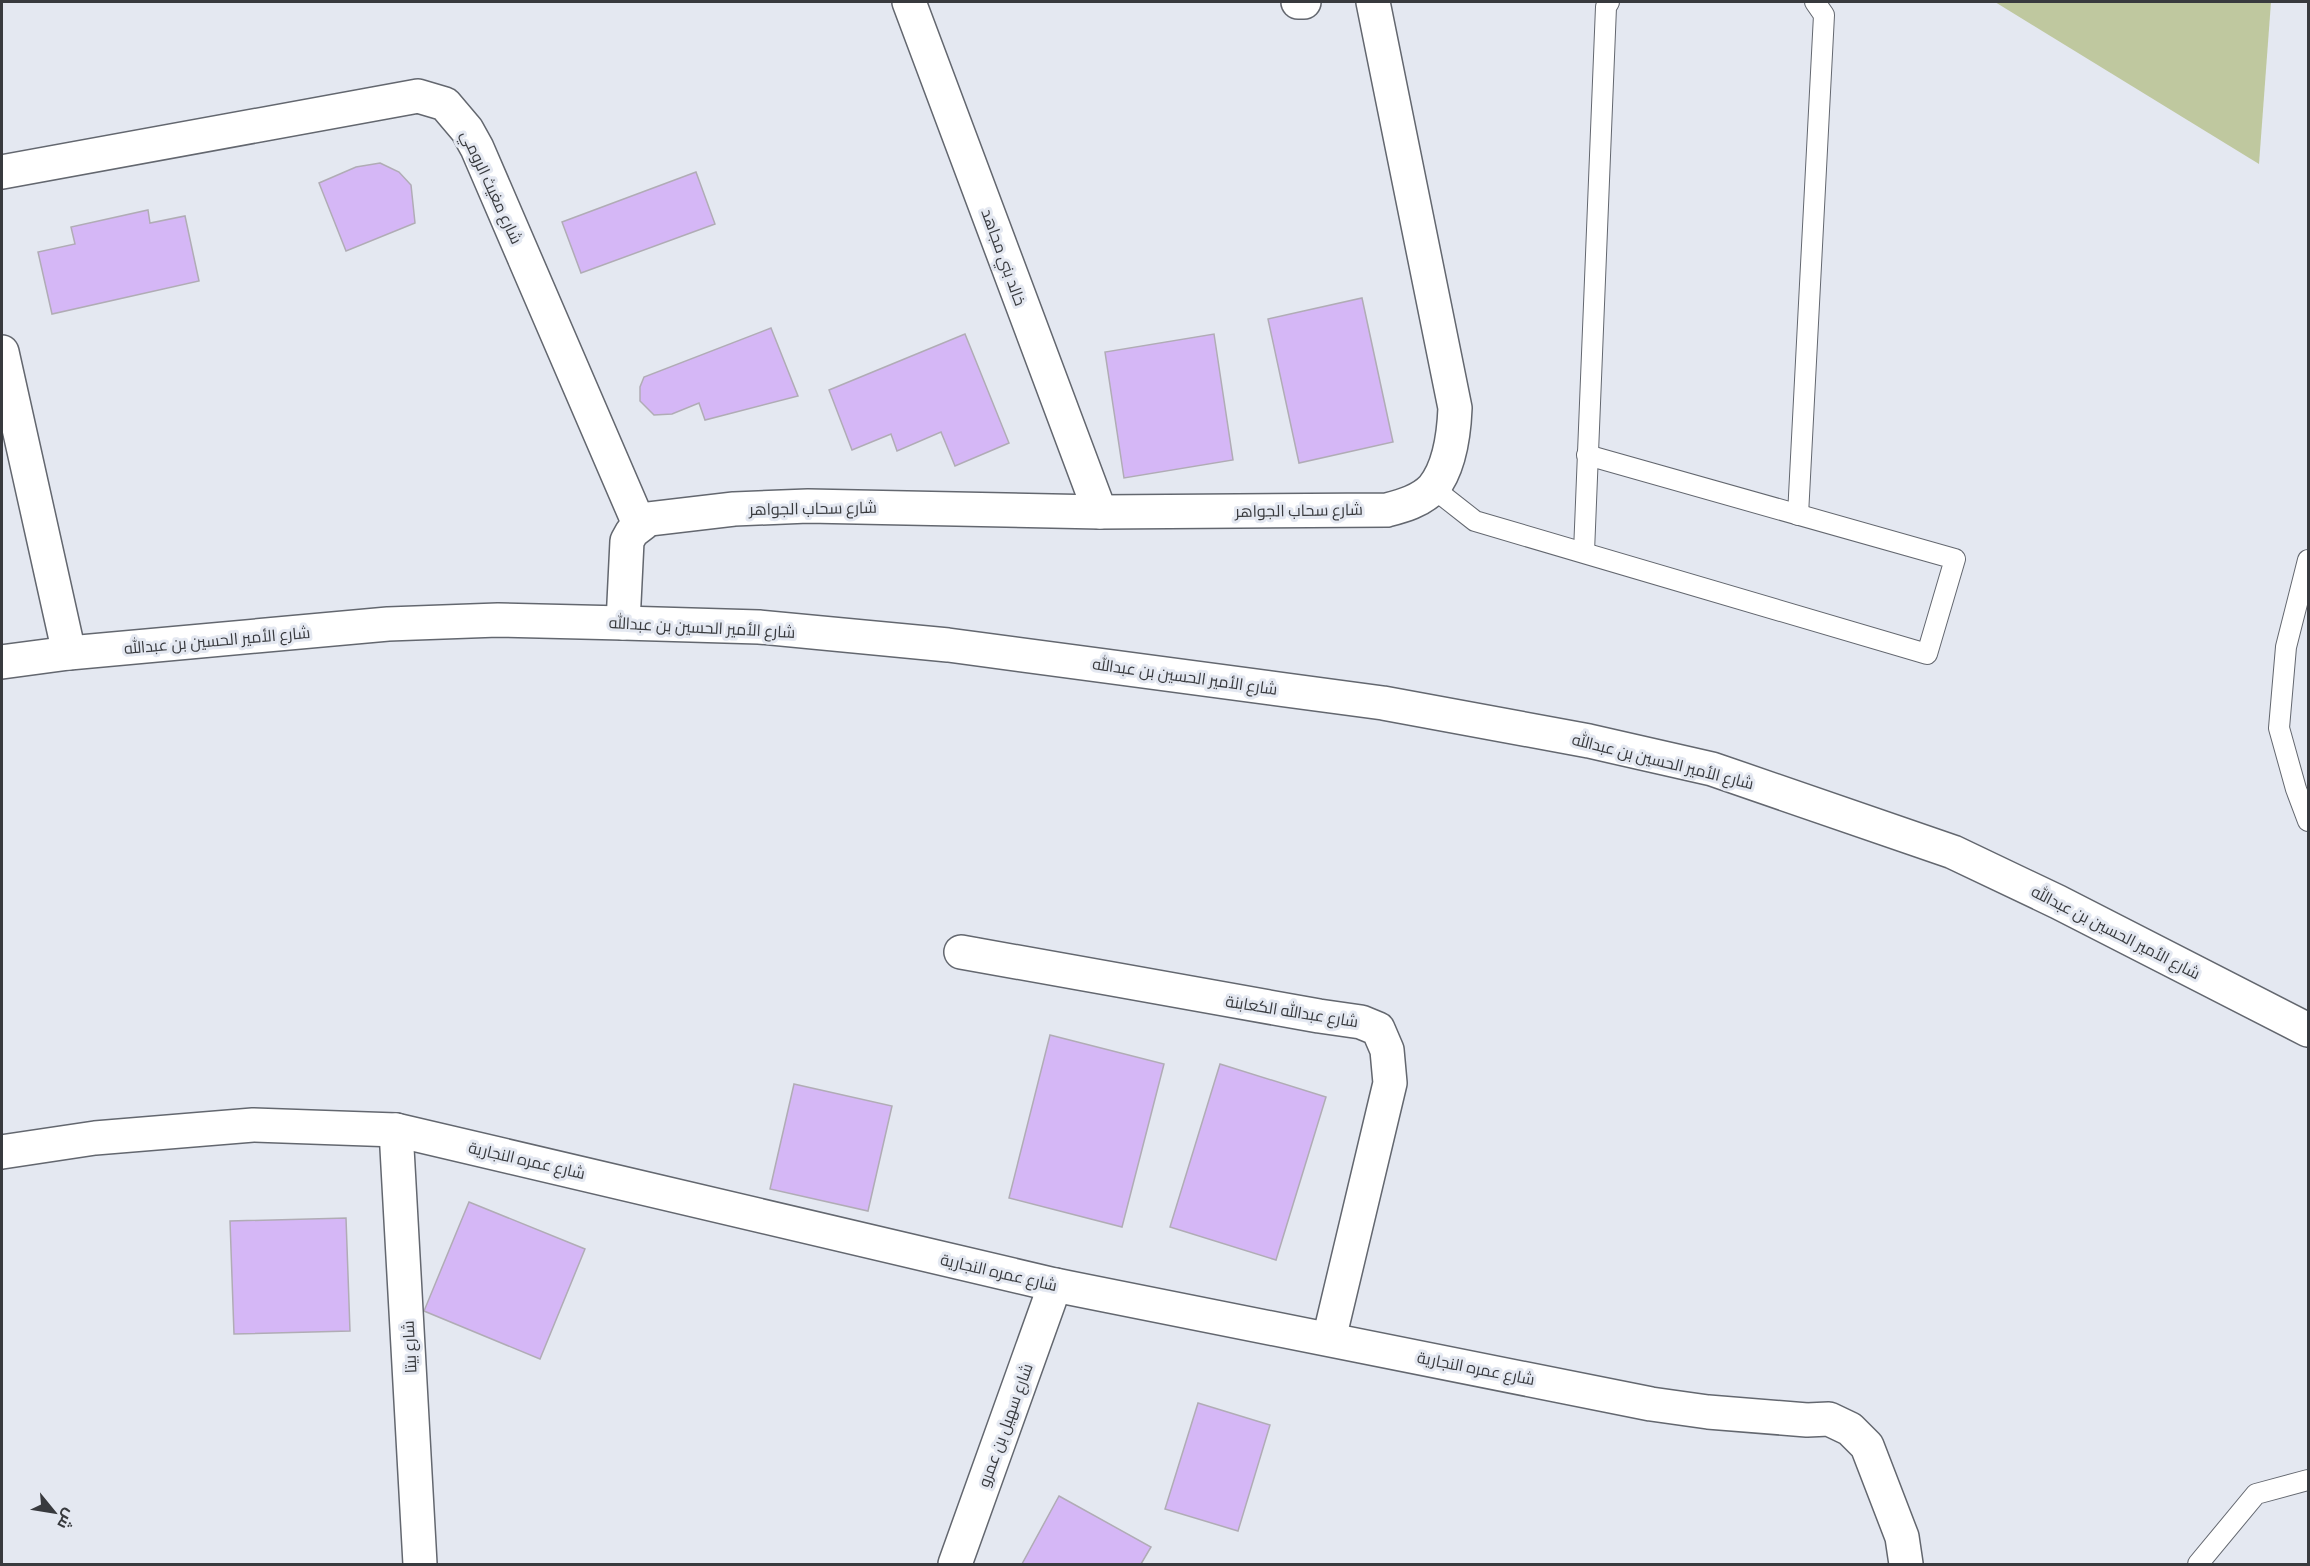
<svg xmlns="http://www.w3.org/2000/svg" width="2310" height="1566" font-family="'Titillium Web',Cairo,sans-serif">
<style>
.green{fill:#bfc89f}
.building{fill:#d5b7f6;stroke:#b0acb5;stroke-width:1.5}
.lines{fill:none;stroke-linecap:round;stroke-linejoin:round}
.lane-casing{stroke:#63676f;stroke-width:22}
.street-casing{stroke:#63676f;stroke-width:36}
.secondary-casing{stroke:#63676f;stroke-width:36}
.lane{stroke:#fff;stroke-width:20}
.street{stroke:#fff;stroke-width:33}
.secondary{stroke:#fff;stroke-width:33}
.labels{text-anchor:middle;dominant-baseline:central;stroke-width:6;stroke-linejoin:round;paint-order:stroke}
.street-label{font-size:16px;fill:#383a3e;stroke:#e4e8f1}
</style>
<rect width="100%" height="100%" fill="#e4e8f1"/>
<path class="green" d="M1995 2H2271L2259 164Z"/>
<g class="building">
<path d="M380 163 399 172 411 185 415 223 346 251 319 183 356 167Z"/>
<path d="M696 172 715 224 581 273 562 222Z"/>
<path d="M148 210 150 223 185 216 199 281 52 314 38 252 75 244 71 227Z"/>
<path d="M1362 298 1393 442 1299 463 1268 319Z"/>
<path d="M771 328 798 396 705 420 699 403 672 414 654 415 640 401V387L644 377Z"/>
<path d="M965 334 1009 443 955 466 941 432 897 451 891 434 852 450 829 390Z"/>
<path d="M1214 334 1233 460 1124 478 1105 352Z"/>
<path d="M1050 1035 1164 1064 1122 1227 1009 1198Z"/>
<path d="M1220 1064 1326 1097 1276 1260 1170 1227Z"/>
<path d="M794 1084 892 1106 868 1211 770 1189Z"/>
<path d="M469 1202 585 1249 540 1359 424 1311Z"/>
<path d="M346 1218 350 1331 234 1334 230 1221Z"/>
<path d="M1198 1403 1270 1425 1238 1531 1165 1509Z"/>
<path d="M1059 1496 1151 1547 1141 1564H1022Z"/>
</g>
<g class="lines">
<defs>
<g id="lane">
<path d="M1433 488 1475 521 1927 654 1955 559 1587 455"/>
<path d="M1798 515 1824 15 1815 2"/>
<path d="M1584 552 1606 7 1609 2"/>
<path d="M2308 560 2286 647 2279 728 2296 789 2308 821"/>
<path d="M2198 1564 2256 1494 2308 1480"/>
</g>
<g id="street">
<path d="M909 2 1100 512"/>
<path d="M1298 2H1304"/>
<path d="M2 172 418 96 445 104 467 130 477 148 639 524"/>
<path d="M2 352 69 653"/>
<path d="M623 623 627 541 632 532 649 519 734 509 808 506 1100 512 1387 510C1402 506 1421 501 1433 488 1450 467 1454 433 1455 408L1373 2"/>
<path d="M961 952 1319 1016 1361 1022 1378 1029 1387 1050 1390 1083 1329 1339"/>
<path d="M396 1130 420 1564"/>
<path d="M2 1152 95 1138 253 1125 396 1130 1055 1285 1651 1404 1708 1412 1807 1420 1829 1419 1850 1429 1867 1446 1902 1537 1906 1564"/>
<path d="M955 1564 1055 1285"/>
</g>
<path id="secondary" d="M2 662 69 653 388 624 498 620 623 623 759 627 948 645 1383 703 1589 741 1712 769 1953 852 2058 902 2308 1030"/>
</defs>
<use href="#lane" class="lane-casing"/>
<use href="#street" class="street-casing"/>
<use href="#secondary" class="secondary-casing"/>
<use href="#lane" class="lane"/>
<use href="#street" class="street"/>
<use href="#secondary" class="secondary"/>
</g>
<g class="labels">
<g class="street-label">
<text transform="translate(492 187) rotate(65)">شارع مغيث الرومي</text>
<text transform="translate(1004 257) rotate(70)">خالد بني مجاهد</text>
<text transform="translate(813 508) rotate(-1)">شارع سحاب الجواهر</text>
<text transform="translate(1299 510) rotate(-1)">شارع سحاب الجواهر</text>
<text transform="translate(702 627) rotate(3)">شارع الأمير الحسين بن عبدالله</text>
<text transform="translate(217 640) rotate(-5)">شارع الأمير الحسين بن عبدالله</text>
<text transform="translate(1185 676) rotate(8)">شارع الأمير الحسين بن عبدالله</text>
<text transform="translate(1663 761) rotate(14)">شارع الأمير الحسين بن عبدالله</text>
<text transform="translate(2116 932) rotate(27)">شارع الأمير الحسين بن عبدالله</text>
<text transform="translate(1292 1011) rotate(9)">شارع عبدالله الكعابنة</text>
<text transform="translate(527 1160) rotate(13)">شارع عمره النجارية</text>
<text transform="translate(999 1272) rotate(13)">شارع عمره النجارية</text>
<text transform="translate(409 1347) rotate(-93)">شارع بيتا</text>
<text transform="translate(1476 1368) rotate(11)">شارع عمره النجارية</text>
<text transform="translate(1005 1425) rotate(-70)">شارع سهيل بن عمرو</text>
</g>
</g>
<rect width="2310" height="1566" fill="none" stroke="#383a3e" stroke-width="6"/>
<g transform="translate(54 1512) rotate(120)" stroke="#e4e8f1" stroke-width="4.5" paint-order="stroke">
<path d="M0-4.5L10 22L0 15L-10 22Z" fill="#383a3e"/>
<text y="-9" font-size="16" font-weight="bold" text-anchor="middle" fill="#383a3e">ش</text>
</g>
</svg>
